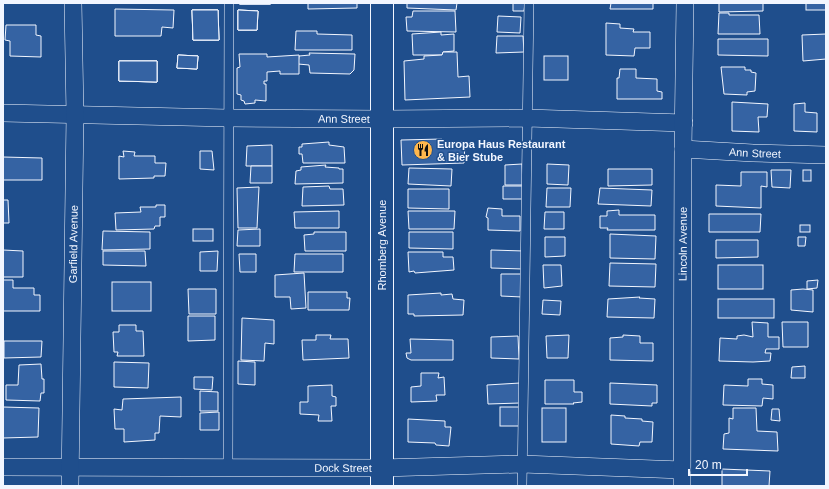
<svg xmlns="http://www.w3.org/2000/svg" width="829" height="489" font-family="Arial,sans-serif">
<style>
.building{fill:#3563a3;stroke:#f2f6ff}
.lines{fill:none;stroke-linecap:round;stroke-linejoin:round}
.lane-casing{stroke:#f2f6ff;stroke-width:10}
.street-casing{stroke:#f2f6ff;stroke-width:18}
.secondary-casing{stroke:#f2f6ff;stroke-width:24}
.lane{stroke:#1f4e8c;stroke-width:9}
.street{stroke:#1f4e8c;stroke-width:17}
.secondary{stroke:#1f4e8c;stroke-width:22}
.labels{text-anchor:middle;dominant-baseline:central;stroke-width:3;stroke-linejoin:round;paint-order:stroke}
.street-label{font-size:11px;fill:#f2f6ff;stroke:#1f4e8c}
.poi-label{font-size:11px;font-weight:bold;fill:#f2f6ff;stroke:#1f4e8c;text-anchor:start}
</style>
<rect width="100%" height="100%" fill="#1f4e8c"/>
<g class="building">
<rect x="240" y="3" width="30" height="1"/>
<rect x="240" y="3" width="30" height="1"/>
<rect x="240" y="3" width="30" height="1"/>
<path d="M308 3H357V8L308 9Z"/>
<path d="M407 3H457L456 10 407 8Z"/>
<path d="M513 3H525L524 11H513Z"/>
<path d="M611 3H653V9H610Z"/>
<path d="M719 3H763V11L719 12Z"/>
<rect x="806" y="3" width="20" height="7"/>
<path d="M115 9 174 10 173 28 162 27 161 36H115Z"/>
<path d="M192 10H218L219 40H193Z"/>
<path d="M192 10H218L219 40H193Z"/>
<path d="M192 10H218L219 40H193Z"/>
<path d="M238 10 258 11 257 30H238Z"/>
<path d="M238 10 258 11 257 30H238Z"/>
<path d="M238 10 258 11 257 30H238Z"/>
<path d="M413 11H455L456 32 407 31 406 17H412Z"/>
<path d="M719 13H729V15H759L760 34H718Z"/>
<path d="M498 16 521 17 520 33 497 32Z"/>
<path d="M606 23 620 24V28L634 29 633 32H650V48H635L634 56 606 55Z"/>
<path d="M6 25H36V35L41 36V57L10 56V41L5 40Z"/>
<path d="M296 31H317V34L352 35V50H295Z"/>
<path d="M441 32V35L454 34V51L443 52V55H413L412 34Z"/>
<path d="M826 34V59L803 61 802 35Z"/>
<path d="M497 36H523L524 52 496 53Z"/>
<path d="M718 39H768V56L718 55Z"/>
<path d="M443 52H457L458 77 469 76 470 97 405 100 404 61 424 59V56L442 55Z"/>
<path d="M309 53 355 54 354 70 350 74 310 73 309 65 298 64 299 56 310 55Z"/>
<path d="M239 54H267V57L299 55V74H280V71L267 72V81H264V84H266V101L255 100V103L245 104 244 101 241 100V95L237 94V68L240 67Z"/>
<path d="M178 55 198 56 197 69 177 68Z"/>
<path d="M178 55 198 56 197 69 177 68Z"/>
<path d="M178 55 198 56 197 69 177 68Z"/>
<rect x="544" y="56" width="24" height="24"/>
<path d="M119 61H157V82L119 81Z"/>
<path d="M119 61H157V82L119 81Z"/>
<path d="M119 61H157V82L119 81Z"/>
<path d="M721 67H745V70H751V72L756 73 755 91 747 92V95L724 94Z"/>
<path d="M620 69H636V78L657 79V91L662 92V99H617V78H619Z"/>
<path d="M732 102 768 104 767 117H758L759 132 732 131Z"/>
<path d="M805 103V112L817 113V132L794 131V104Z"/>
<path d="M442 139V142H465L464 163 402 165 401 140Z"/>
<path d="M329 142V145L344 147 345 163H303L302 154H299V147H302V144Z"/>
<path d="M272 145V166H246L247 146Z"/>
<path d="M123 151 135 152 134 156H155V163H166L165 176H154V178L119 179V156L124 157Z"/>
<path d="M200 151H212L214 170 200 169Z"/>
<path d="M3 157 42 158V180H3Z"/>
<path d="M522 164 523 185H505V165Z"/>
<path d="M547 164 569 165 568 185 547 184Z"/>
<path d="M326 165 325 167 339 168V169H343V183L295 184 296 171 301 170V167Z"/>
<path d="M251 166H272V183H250Z"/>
<path d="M409 168 452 169 451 186 408 184Z"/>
<path d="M608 169H652V185L608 186Z"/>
<path d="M771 170H791L790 188 772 187Z"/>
<rect x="803" y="170" width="8" height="11"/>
<path d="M741 172H767V187L761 186V208L716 206V185L741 186Z"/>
<path d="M329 186 330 189H343L344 205 302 206 303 187Z"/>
<path d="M503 186H524L525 199H503Z"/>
<path d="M259 187 257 228H238L237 188Z"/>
<path d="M547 188H571L570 207H546Z"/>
<path d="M600 188 652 190 651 206 598 204Z"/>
<path d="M408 189H449V209L408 208Z"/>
<path d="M3 200H8L9 223H3Z"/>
<path d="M156 205H165V217H160V226H155L154 229 116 230 115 213 141 212 140 207H156Z"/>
<path d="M488 208 502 209V216H520V231L488 230V218L486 217Z"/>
<path d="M619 210V215H655V230H607L608 228H600V216H607V211Z"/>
<path d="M339 211V228H295L294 212Z"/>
<path d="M408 211H455L454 229H409Z"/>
<path d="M545 212H564V229H544Z"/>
<path d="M709 214H761L760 232H709Z"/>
<rect x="800" y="225" width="10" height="7"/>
<rect x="193" y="229" width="20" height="12"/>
<path d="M260 229V246H237L238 230Z"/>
<path d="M103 231 150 232V249L102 250Z"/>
<path d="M314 232H346V251H305L304 235 314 234Z"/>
<path d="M409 232H453V249L409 248Z"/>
<path d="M610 234 656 236 655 259 610 258Z"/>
<path d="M545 237H565V256L545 257Z"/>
<path d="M798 237H806L805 246H798Z"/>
<path d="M716 240H758V257L716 258Z"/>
<path d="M3 250 23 251V277H3Z"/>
<path d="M491 250 524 251 523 269 491 268Z"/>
<path d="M103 251H145L146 266 103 265Z"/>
<path d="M218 251 217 271H200V252Z"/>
<path d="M408 252H443V257H453L454 270 415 273 414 271 409 272Z"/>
<path d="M239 254H256V272H240Z"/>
<path d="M295 254H343V272H294Z"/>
<path d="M610 263 656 264 655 287 609 286Z"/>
<path d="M543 265H561L562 286 544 288Z"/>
<rect x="718" y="265" width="45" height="24"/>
<path d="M304 273 306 308 291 309 290 297H275V275Z"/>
<path d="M501 274H523L522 297 501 296Z"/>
<path d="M3 280H13V288H34V295H40V311H3Z"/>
<path d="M818 280 817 288 807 289V281Z"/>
<rect x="112" y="282" width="39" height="29"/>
<path d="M188 289H216V314H189Z"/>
<path d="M803 289 813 290V312L791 310V290Z"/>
<path d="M308 292H347V298H350L349 310H308Z"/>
<path d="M441 293V295L452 294 453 299 464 300 463 315 414 316V314H408V295Z"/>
<path d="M640 297 639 298 655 299 654 318 607 317 608 299Z"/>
<rect x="718" y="299" width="56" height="19"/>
<path d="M543 300 561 301 560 315 542 314Z"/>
<path d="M188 316H215V340L188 341Z"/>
<path d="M242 318 274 320V344L265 343 264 361 241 360Z"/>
<path d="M752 322 768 323V337H779V349H766L765 353H771L770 361 753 362 719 361 720 338 737 339V336L744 335 753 337Z"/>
<path d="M782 322H808V347H783Z"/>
<path d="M119 325H136V331H143L144 356H117L118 352H114L113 332H119Z"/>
<path d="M316 335H331L330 339H348L349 358 303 360 302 340H316Z"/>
<path d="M569 335 568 358H547L546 336Z"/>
<path d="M623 335 640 336V343H653V361L610 360V338L623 337Z"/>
<path d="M518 336 519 359 491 358V337Z"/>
<path d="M410 339 453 340V360H411L407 358 406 353H411Z"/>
<path d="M4 341H42L41 357 4 358Z"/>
<path d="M238 361 255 362V385L238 384Z"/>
<path d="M114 362 149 363 148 388 114 387Z"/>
<path d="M41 364 42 379H44V393H41L40 401 6 400V385H18L19 365Z"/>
<path d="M805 366V378H791L792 367Z"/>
<path d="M421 373H439L438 378 444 377 445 395H436L437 401 411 402V387L421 386Z"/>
<path d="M194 377H213L212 390 194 389Z"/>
<path d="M748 379H762V384L773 385V399L763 398 762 406 723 405 724 385 748 386Z"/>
<path d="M545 380H574V392H582V402L573 403 574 404H545Z"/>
<path d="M520 383V403L488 404 487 385Z"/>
<path d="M610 383 657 385V403H652V406L610 404Z"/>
<path d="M332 385V396L336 397V406H331L332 421H318L319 415 300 414V402H308V386Z"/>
<path d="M200 391 218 392V411H200Z"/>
<path d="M181 397V417L160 416 159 433H155V440L124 442V429H115L114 409 122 410 123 399Z"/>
<path d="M3 407 39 408 38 437 3 438Z"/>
<rect x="500" y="407" width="20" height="19"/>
<rect x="542" y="408" width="24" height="34"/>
<path d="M733 408H756L757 431 777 432 778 451 723 449 724 434 729 433V418L733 419Z"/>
<path d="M772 409H779L780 421 771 420Z"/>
<path d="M219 412V430H200V413Z"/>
<path d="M611 415 625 416V418L642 419V421L653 422 652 442H640L639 446 611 444Z"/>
<path d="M408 419 445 421V427H451L449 446 436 445 435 443 408 442Z"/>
<path d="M722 469 770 471 769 486H722Z"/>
</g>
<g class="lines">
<defs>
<g id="lane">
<path d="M228 467 229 3"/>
<path d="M522 486 529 3"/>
</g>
<g id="street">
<path id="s1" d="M3 113 228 118 382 119 527 118 684 123"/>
<path id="s2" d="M683 149 753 153 826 155"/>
<path id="s3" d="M3 467 382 468 522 464 682 470"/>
<path id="s4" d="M70 486 75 115 73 3"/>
<path id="s5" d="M682 486 683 149 685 3"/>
</g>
<path id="secondary" d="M382 486V3"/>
</defs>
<use href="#lane" class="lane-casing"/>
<use href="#street" class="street-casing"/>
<use href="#secondary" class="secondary-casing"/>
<use href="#lane" class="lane"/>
<use href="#street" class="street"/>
<use href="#secondary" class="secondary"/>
</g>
<defs>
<symbol id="restaurant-disc" viewBox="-11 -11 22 22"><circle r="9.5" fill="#ffb74d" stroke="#1f4e8c"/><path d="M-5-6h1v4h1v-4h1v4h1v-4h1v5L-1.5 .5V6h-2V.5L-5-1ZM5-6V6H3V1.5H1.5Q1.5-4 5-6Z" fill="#111"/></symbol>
</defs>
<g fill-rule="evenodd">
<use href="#restaurant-disc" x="412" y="139" width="22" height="22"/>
</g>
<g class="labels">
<g class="street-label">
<text stroke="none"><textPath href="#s1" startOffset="341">Ann Street</textPath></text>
<text stroke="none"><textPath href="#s2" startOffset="72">Ann Street</textPath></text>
<text stroke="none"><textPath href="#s5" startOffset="242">Lincoln Avenue</textPath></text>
<text stroke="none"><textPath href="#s4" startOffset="242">Garfield Avenue</textPath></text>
<text transform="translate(382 245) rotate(-90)">Rhomberg Avenue</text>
<text stroke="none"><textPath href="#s3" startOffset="340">Dock Street</textPath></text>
</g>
<g class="poi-label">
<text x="437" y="144">Europa Haus Restaurant<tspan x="437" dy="13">&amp; Bier Stube</tspan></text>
</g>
</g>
<rect width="829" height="489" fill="none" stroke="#f2f6ff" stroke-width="8"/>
<path d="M689 469v6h58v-6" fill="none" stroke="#f2f6ff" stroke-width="2"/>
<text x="695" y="469" font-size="12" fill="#f2f6ff" stroke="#1f4e8c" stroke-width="3" paint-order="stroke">20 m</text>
</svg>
